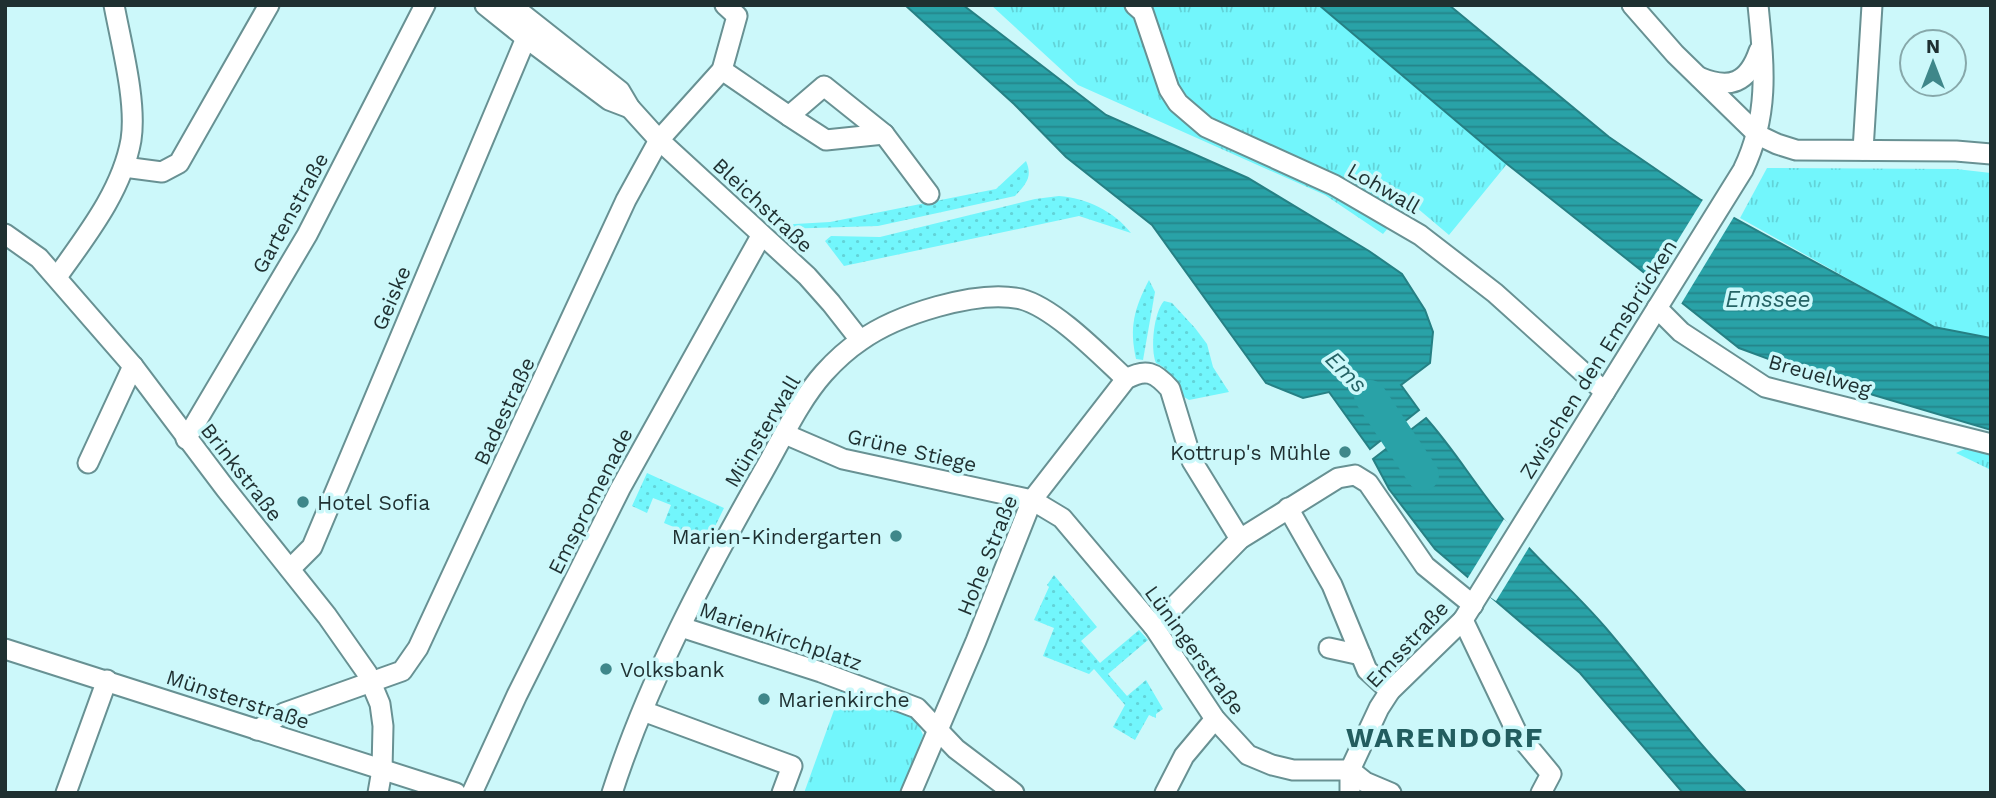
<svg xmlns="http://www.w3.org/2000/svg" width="1996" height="798" font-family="'Work Sans',sans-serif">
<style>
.grass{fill:url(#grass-dots)}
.park{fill:url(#park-tufts)}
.water{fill:url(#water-rules);stroke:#268084;stroke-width:2}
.pier{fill:#ccf8fa}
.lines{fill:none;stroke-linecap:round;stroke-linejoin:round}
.river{stroke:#29a2a7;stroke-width:32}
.minor-casing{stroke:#689193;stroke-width:23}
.minor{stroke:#fff;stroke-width:19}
.poi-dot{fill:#3f878a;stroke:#ccf8fa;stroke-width:2.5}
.labels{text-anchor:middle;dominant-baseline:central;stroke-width:7;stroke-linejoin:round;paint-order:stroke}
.street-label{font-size:21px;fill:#1f3031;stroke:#ccf8fa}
.poi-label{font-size:21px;fill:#1f3031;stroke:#ccf8fa;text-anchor:start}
.water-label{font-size:23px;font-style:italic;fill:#256365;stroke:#ccf8fa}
.district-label{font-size:28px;font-weight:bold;letter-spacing:2px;fill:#225d5f;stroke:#ccf8fa}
</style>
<defs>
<pattern id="grass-dots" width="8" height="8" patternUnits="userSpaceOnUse" patternTransform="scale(1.75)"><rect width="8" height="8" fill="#72f6fc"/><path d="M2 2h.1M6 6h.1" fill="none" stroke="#62d3d8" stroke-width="1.8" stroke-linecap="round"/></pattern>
<pattern id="park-tufts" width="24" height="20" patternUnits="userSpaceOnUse" patternTransform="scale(1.75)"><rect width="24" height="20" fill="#72f6fc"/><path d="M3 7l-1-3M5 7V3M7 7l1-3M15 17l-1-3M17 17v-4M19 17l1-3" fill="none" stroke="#62d3d8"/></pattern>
<pattern id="water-rules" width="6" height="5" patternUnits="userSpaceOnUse" patternTransform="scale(1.75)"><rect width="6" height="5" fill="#29a2a7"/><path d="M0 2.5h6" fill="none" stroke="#238489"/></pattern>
</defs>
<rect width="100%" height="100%" fill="#ccf8fa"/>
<g class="grass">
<path d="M1026 161C1033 177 1026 184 1015 196L878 226 781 229 777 225 830 222 996 189Z"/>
<path d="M1059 196C1086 198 1114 211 1131 233L1079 216 844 266 825 241 831 236 880 237 1035 199Z"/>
<path d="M1149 280 1155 292 1143 360 1136 359C1129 327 1134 309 1149 280Z"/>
<path d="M1164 301 1172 303 1195 328 1207 344 1213 367 1229 392 1189 400 1184 397C1174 382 1173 371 1156 363 1150 348 1154 312 1164 301Z"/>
<path d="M647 473 724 508 708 541 664 523 671 505 653 498 647 513 632 506Z"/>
<path d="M1054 575 1097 627 1081 641 1100 663 1139 630 1148 640 1108 674 1127 696 1146 680 1163 709 1156 714V718L1149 715 1135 740 1113 727 1125 705 1094 669 1089 674 1043 656 1054 628 1034 620 1049 587 1047 585Z"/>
</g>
<g class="park">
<path d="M991 5H1319L1507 164 1449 235 1410 202 1383 234 1325 195 1078 85Z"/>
<path d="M1767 168 1956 169 1991 173V338L1934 327 1740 218Z"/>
<path d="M1991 437V470L1956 453Z"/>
<path d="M842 688 898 710 916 719 923 735 901 793H804Z"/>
</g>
<g class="water">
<path d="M905 5H963L1106 115 1248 178 1369 251 1402 274 1425 310 1433 332 1430 363 1401 385 1419 410 1370 449 1329 392 1303 398 1266 383 1152 225 1066 157 1014 104Z"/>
<path d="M1319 5H1449L1609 137 1701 200 1934 327 1991 338V430L1833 383 1739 348 1507 164Z"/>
<path d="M1426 418C1453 448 1474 483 1500 515 1531 555 1572 588 1605 627 1652 682 1695 742 1747 793H1683L1580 673 1435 549 1389 489 1373 459Z"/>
</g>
<g class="pier">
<path d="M1704 198 1735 215 1681 304 1652 282Z"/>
<path d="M1504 519 1531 544 1496 601 1466 581Z"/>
</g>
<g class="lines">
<path class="river" d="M1370 396 1423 475"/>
<defs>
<g id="minor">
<path d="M485 5 526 38 609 100 630 108"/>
<path d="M511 5 620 91 630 108 659 140 807 276 831 303 860 340"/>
<path d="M1135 5 1143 12 1169 89 1178 103 1206 127 1334 185 1420 235 1495 293 1605 392"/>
<path d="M1632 5 1675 54 1758 135 1777 144 1796 150 1956 151 1991 154"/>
<path d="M722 70 789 116 824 86 884 134 929 194"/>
<path d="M1699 77C1730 90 1748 83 1759 51"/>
<path d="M789 116 826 140 884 134"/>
<path d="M1863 150 1872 5"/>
<path d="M124 167 162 172 179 163 269 5"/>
<path d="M5 234 39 258 133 366 225 488 327 616 367 673 380 704 383 726 382 770 378 793"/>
<path d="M57 277C86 236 122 191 131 140 137 102 121 43 114 5"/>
<path d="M1657 308 1681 332 1765 387 1991 444"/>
<path d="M785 434 843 459 1032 500 1062 518 1154 627 1215 719 1248 755 1272 765 1293 770H1350"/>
<path d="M186 439 307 235 425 5"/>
<path d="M88 463 133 366"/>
<path d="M1288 508 1332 585 1367 670 1390 691"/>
<path d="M290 569 312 547 526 38"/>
<path d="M1463 620 1517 733 1551 774 1541 793"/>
<path d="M681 627 821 672 917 708 956 749 1014 793"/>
<path d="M1154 627 1240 539 1338 478 1355 475 1368 483 1425 566 1473 605"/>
<path d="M1329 648 1361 655"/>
<path d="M5 649 456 793"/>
<path d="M643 711 792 766 782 793"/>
<path d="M257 730 284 713 402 671 418 648 626 200 659 140 722 70 737 16 725 5"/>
<path d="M1350 770 1365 782 1391 793"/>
<path d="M66 793 107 680"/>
<path d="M472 793 517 695 620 489 761 236"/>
<path d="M612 793C648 681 705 574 763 472 782 439 799 401 824 373 834 362 848 349 860 341 896 315 977 289 1021 299 1055 308 1100 355 1126 379"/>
<path d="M911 793 976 641 1032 500 1126 379C1146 368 1155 372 1170 389L1192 461 1240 539"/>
<path d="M1165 793 1184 756 1215 719"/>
<path d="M1350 793V770L1379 708 1390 691 1463 620 1743 170C1770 114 1764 65 1758 5"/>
</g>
</defs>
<use href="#minor" class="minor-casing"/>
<use href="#minor" class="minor"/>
</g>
<g class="poi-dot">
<circle cx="1345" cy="452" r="7"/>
<circle cx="303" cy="502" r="7"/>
<circle cx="896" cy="536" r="7"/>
<circle cx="606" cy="669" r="7"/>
<circle cx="764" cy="699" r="7"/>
</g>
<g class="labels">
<g class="street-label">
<text transform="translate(1384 188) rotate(30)">Lohwall</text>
<text transform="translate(763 205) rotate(43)">Bleichstraße</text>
<text transform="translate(290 213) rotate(-61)">Gartenstraße</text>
<text transform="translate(391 298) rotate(-67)">Geiske</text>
<text transform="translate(1598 359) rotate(-58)">Zwischen den Emsbrücken</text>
<text transform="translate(1820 375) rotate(16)">Breuelweg</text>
<text transform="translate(504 411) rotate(-65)">Badestraße</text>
<text transform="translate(762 431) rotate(-59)">Münsterwall</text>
<text transform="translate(912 450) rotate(13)">Grüne Stiege</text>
<text transform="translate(242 472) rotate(52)">Brinkstraße</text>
<text transform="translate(590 501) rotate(-63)">Emspromenade</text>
<text transform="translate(987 555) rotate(-68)">Hohe Straße</text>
<text transform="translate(781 636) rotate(19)">Marienkirchplatz</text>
<text transform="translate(1407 644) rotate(-47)">Emsstraße</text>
<text transform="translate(1195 650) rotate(54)">Lüningerstraße</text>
<text transform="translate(238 699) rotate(18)">Münsterstraße</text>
</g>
<g class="poi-label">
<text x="1331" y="452" text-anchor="end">Kottrup's Mühle</text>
<text x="317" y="502">Hotel Sofia</text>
<text x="882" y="536" text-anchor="end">Marien-Kindergarten</text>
<text x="620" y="669">Volksbank</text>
<text x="778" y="699">Marienkirche</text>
</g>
<g class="water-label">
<text x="1768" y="299">Emssee</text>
<text transform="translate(1346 372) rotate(45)">Ems</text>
</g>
<g class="district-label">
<text x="1445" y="737">WARENDORF</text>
</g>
</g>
<rect width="1996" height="798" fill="none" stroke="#1f3031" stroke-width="14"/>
<g transform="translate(1933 63)"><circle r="33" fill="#ccf8fa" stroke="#87a8aa" stroke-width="2"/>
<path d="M0-5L12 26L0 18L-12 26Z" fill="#3f878a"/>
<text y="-10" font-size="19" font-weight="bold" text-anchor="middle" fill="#1f3031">N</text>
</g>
</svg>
